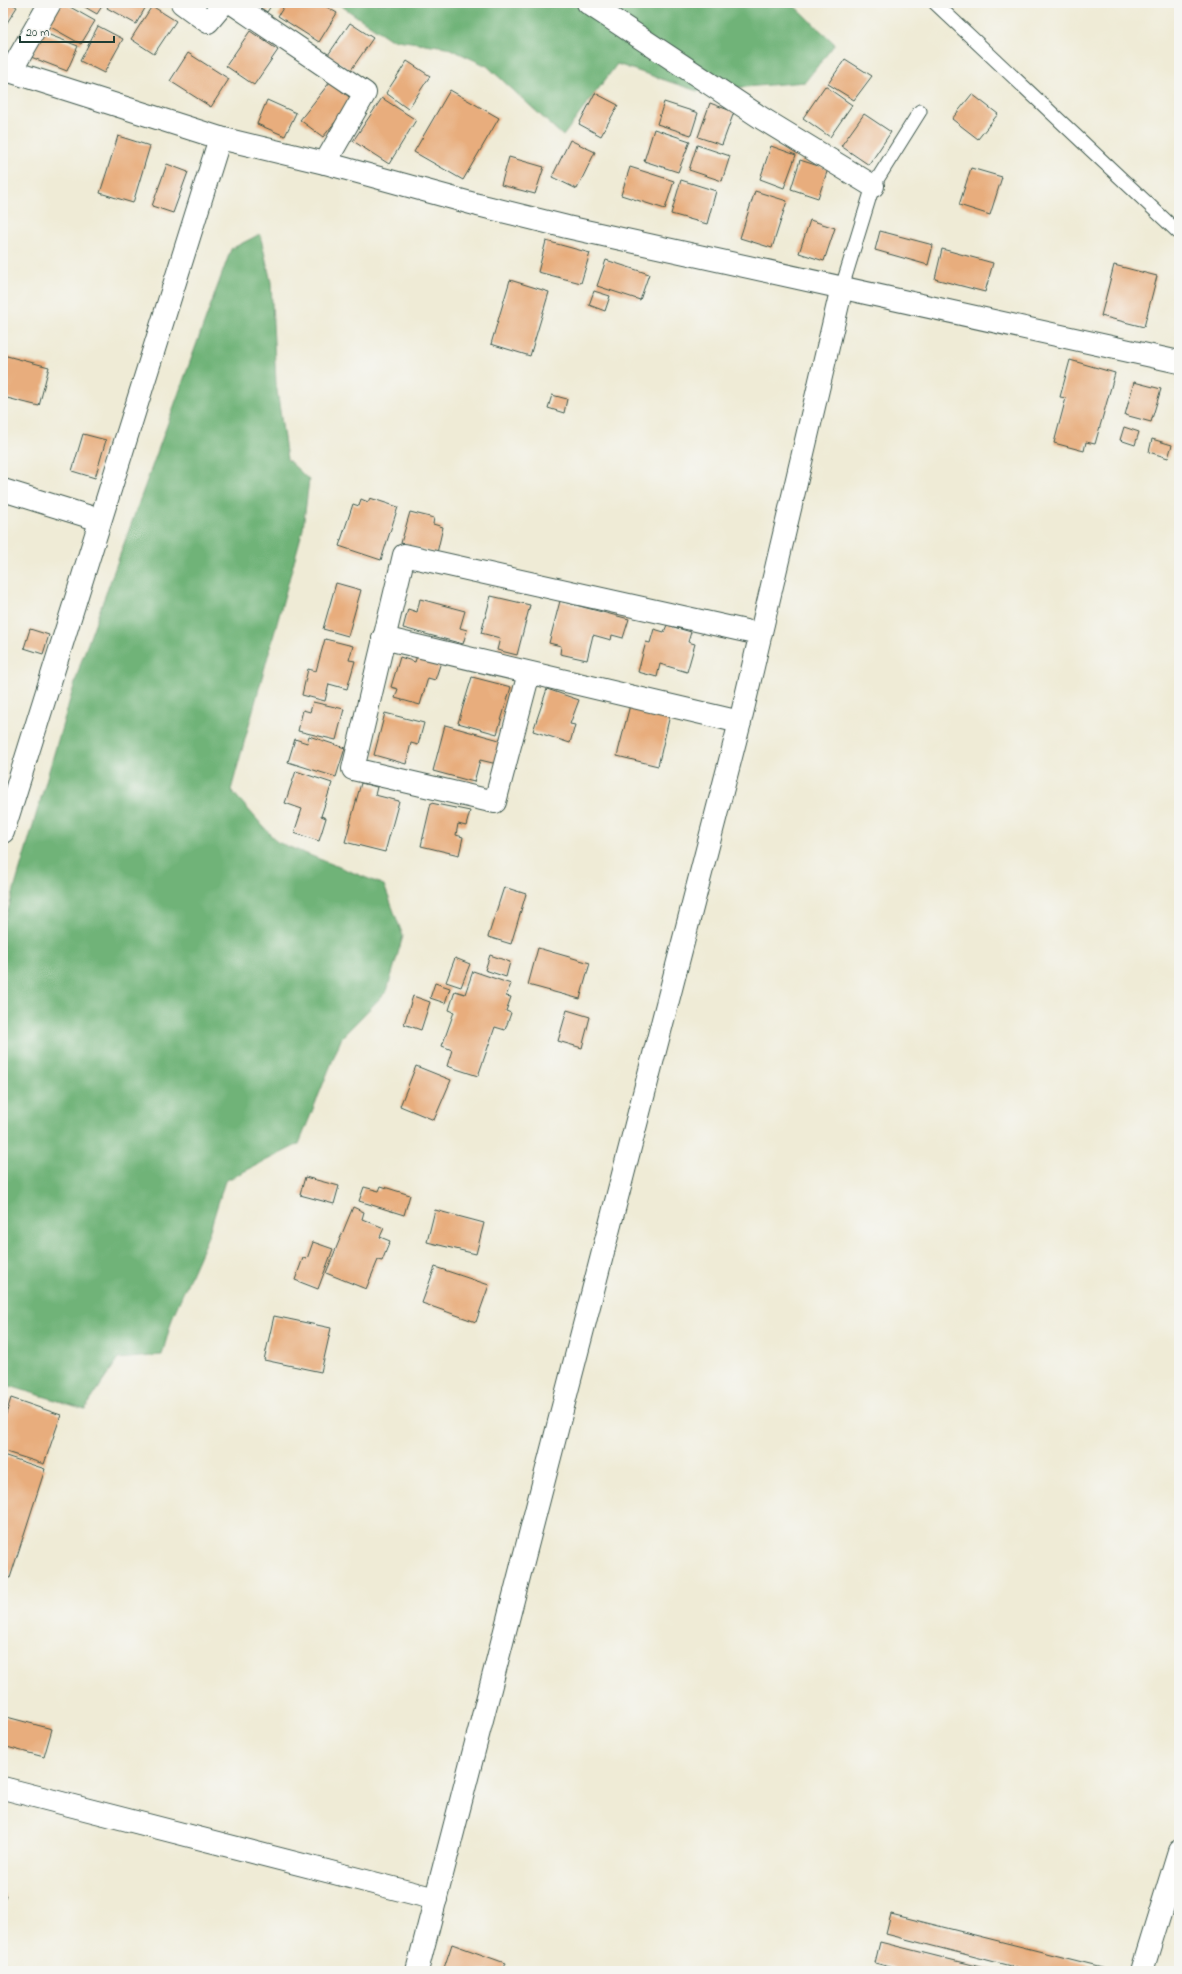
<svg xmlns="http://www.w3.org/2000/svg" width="1182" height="1974" font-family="'Indie Flower',sans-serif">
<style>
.forest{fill:#6fb378;stroke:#477856}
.building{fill:#e8ad7d}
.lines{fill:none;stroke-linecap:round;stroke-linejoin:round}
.service-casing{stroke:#3e574c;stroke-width:15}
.minor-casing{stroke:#3e574c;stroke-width:24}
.service{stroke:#fff;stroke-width:13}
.minor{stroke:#fff;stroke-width:22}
</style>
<rect width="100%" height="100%" fill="#f6f6f2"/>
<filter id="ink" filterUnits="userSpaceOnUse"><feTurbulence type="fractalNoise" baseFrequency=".025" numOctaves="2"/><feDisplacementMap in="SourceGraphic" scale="8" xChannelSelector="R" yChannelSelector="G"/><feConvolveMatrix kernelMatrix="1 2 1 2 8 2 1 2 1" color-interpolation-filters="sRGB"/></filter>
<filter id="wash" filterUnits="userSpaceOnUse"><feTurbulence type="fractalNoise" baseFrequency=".012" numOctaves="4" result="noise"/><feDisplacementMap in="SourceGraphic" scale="16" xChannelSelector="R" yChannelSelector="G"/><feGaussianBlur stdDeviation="0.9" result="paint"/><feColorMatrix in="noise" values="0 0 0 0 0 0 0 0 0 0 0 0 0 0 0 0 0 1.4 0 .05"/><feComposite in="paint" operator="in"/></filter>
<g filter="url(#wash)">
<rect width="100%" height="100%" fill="#efebd6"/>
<g class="forest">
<path d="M337 3H791L835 44 805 82 697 91 617 64 563 136 487 66 446 47 390 39Z"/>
<path d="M260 234 271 282 276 383 287 459 309 480 303 529 231 790 277 842 384 885 403 936 387 991 342 1037 299 1144 225 1181 208 1236 173 1316 162 1355 118 1359 85 1409 3 1384V927L81 662 231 249Z"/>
</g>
<g id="blocks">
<g class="building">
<path d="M3 3H10L17 7 3 29Z"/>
<path d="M60 3H63L95 21 81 44 47 25Z"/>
<path d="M78 3H104L97 14Z"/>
<path d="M110 3H148L136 24 107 8Z"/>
<path d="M253 3H273L267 12Z"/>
<path d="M286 3H320L337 13 319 42 278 16Z"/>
<path d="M152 6 176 21 154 54 131 39Z"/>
<path d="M350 23 373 38 351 70 328 55Z"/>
<path d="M98 26 123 39 104 73 80 61Z"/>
<path d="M250 31 278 50 254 85 226 66Z"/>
<path d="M42 32 78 46 67 71 31 57Z"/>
<path d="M188 53 229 79 211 107 170 81Z"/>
<path d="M845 59 872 76 854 100 828 84Z"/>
<path d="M407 61 430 76 408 109 386 93Z"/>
<path d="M330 82 353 100 323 137 300 120Z"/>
<path d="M825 86 852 105 830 137 803 118Z"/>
<path d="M450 90 499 118 463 180 414 152Z"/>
<path d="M595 93 618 105 601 136 579 124Z"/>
<path d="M972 94 998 114 978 139 952 119Z"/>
<path d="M382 98 416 120 389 164 353 141Z"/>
<path d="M267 100 296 113 285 136 257 124Z"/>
<path d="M664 102 698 113 691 135 657 124Z"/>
<path d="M710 103 734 112 722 145 698 137Z"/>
<path d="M864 114 891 132 869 165 841 146Z"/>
<path d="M654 129 690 141 678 172 644 161Z"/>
<path d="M118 136 150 146 133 203 100 193Z"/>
<path d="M570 140 595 152 577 189 552 177Z"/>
<path d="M697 145 730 156 722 181 689 170Z"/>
<path d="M771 146 796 155 784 188 760 179Z"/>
<path d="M509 157 544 167 535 194 501 185Z"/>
<path d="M800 160 828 169 818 198 791 189Z"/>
<path d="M167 164 188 172 173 213 152 206Z"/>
<path d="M630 167 674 181 665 209 621 195Z"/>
<path d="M971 168 1002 177 990 215 959 205Z"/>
<path d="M681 180 716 191 707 224 671 214Z"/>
<path d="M755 191 787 201 772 248 740 238Z"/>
<path d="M810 220 835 228 824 261 799 253Z"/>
<path d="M880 231 933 245 928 265 875 250Z"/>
<path d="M546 241 590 253 581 283 538 272Z"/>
<path d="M942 249 993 263 985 292 935 279Z"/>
<path d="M606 260 649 274 640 300 597 286Z"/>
<path d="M1114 265 1157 276 1144 327 1101 316Z"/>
<path d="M510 280 549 292 530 356 491 344Z"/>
<path d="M594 291 610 296 605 311 589 305Z"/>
<path d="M3 355 49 367 39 406 3 397Z"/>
<path d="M1070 360 1115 373 1095 444 1086 442 1084 451 1054 443 1066 398 1060 397Z"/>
<path d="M1134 382 1161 389 1151 422 1125 415Z"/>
<path d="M552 395 567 399 564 413 548 408Z"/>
<path d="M1124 427 1139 432 1135 445 1120 440Z"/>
<path d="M83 434 106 440 95 478 72 471Z"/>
<path d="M1152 439 1172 445 1168 458 1149 452Z"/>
<path d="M370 498 398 507 381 560 339 546 353 504 359 506 361 499 368 502Z"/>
<path d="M410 512 434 518 433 524 443 527 437 553 401 543Z"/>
<path d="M336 583 361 590 348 636 323 629Z"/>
<path d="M491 596 530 605 517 655 497 650 500 638 481 633Z"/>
<path d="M420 599 465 611 460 628 467 630 463 644 403 628 408 609 417 612Z"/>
<path d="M560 601 629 619 623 638 612 635 611 640 593 635 587 660 560 654 561 646 549 643Z"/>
<path d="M667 625 691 632 688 642 695 644 687 672 660 664 657 677 638 672 646 642 650 643 654 629 664 632Z"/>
<path d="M30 629 49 635 43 654 24 648Z"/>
<path d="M325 639 353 646 349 660 355 661 347 689 329 684 325 701 302 695 308 669 316 671Z"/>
<path d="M418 652 442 659 435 680 428 678 420 705 395 698 398 689 391 687 400 657 415 662Z"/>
<path d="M472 677 511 687 497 734 458 723Z"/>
<path d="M547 689 579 700 570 724 575 725 570 743 533 731Z"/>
<path d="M313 702 344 709 336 740 298 731 303 710 310 712Z"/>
<path d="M630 705 670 715 658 766 617 756Z"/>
<path d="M385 713 424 723 418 745 411 743 406 764 374 755Z"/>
<path d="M445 725 503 741 497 764 480 760 474 782 433 771Z"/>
<path d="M309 736 345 748 336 777 288 762 295 739 307 743Z"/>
<path d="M296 771 332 783 321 816 326 818 319 841 294 833 302 809 285 803Z"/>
<path d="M361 783 377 787 375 795 399 801 385 852 345 842Z"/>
<path d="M431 803 470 811 466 826 458 824 456 835 463 837 459 855 421 846Z"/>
<path d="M504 887 526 894 511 944 488 937Z"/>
<path d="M538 948 590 963 580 999 528 985Z"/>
<path d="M490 955 510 962 506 977 485 970Z"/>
<path d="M455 958 470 964 461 987 446 982Z"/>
<path d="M473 971 511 984 506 996 511 997 506 1011 511 1013 505 1030 495 1027 478 1076 447 1066 452 1050 442 1046 454 1012 449 1010 455 991 465 994Z"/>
<path d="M435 983 450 988 445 1003 430 998Z"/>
<path d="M413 996 430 1002 421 1030 404 1024Z"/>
<path d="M567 1010 590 1017 582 1048 558 1041Z"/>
<path d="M416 1066 451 1080 434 1120 400 1106Z"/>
<path d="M305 1177 339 1186 334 1204 300 1195Z"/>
<path d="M381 1186 410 1195 404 1215 359 1201 364 1187 379 1191Z"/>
<path d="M353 1207 364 1212 362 1219 384 1228 380 1237 390 1241 382 1261 378 1260 366 1289 326 1273Z"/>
<path d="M435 1210 484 1223 476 1254 427 1242Z"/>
<path d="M313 1242 333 1249 318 1289 295 1280 303 1258 307 1259Z"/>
<path d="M435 1267 489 1285 476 1322 422 1303Z"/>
<path d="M274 1316 331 1328 321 1372 264 1360Z"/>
<path d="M11 1398 61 1415 44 1464 3 1451V1424Z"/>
<path d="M3 1455 45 1469 10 1578 3 1576Z"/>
<path d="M3 1716 52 1729 44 1757 3 1746Z"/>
<path d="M3 1894 6 1895 3 1903Z"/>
<path d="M891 1914 1114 1970 1113 1971H1030L886 1934Z"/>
<path d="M880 1942 992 1970V1971H905L875 1963Z"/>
<path d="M452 1944 505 1963 502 1971H443Z"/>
</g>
</g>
</g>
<g filter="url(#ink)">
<use href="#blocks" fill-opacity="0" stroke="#3e574c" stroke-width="1"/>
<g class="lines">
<defs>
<g id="service">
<path d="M935 3 1179 233"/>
<path d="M842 287 873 186 920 111"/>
</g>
<g id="minor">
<path d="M182 3 208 22 224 3"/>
<path d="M232 3 365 93 325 163"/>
<path d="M588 3 763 119 873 186"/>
<path d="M3 69 220 138 325 163 478 205 567 227 1179 362"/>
<path d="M11 71 50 3"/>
<path d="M3 490 100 520"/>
<path d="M383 638 740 722"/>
<path d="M529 673 495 802 353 769 404 555 759 634"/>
<path d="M3 832 220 138"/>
<path d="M3 1788 436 1899"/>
<path d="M417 1971 740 722 842 287"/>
<path d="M1142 1971 1179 1851"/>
</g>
</defs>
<use href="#service" class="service-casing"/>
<use href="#minor" class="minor-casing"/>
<use href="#service" class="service"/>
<use href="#minor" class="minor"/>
</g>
</g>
<rect width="1182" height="1974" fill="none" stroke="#f6f6f2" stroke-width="16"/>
<path d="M20 36v6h94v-6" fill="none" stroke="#1f3d34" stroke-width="2"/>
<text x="26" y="36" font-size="12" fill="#1f3d34" stroke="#f6f6f2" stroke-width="3" paint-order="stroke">20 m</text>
</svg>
